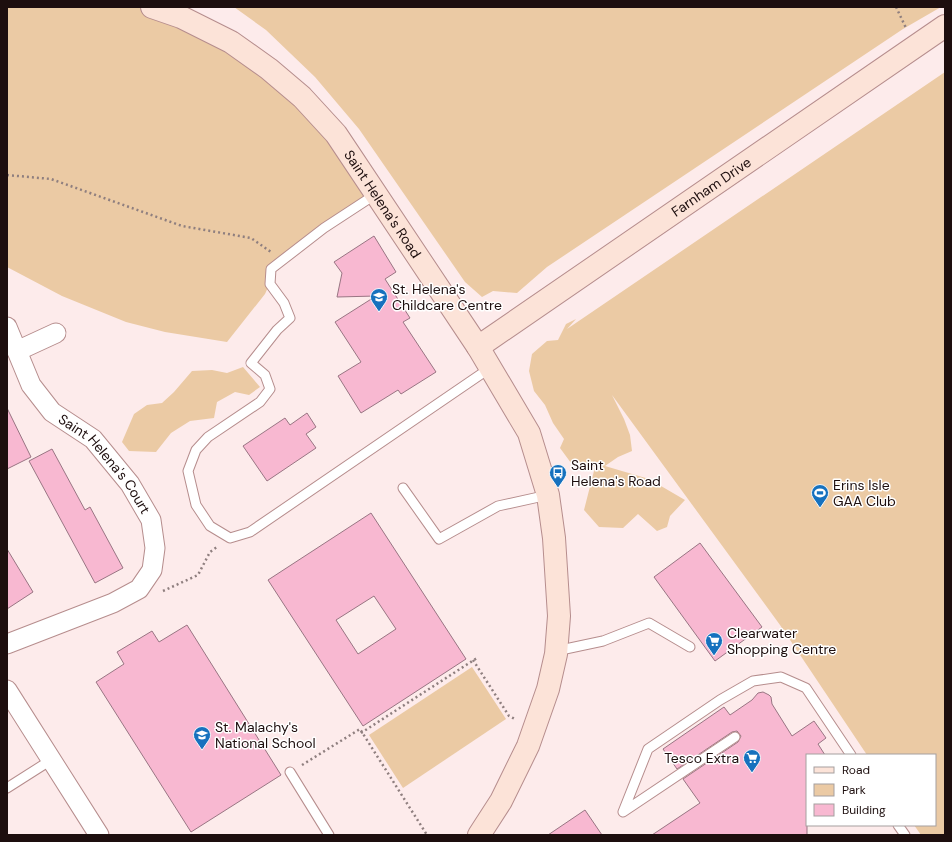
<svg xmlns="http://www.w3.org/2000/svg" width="952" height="842" font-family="'DM Sans',sans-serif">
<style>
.green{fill:#ebcaa4}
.building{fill:#f8b8d1;stroke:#997583;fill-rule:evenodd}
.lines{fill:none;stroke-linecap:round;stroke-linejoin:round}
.lane-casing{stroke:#b68d8d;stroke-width:11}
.street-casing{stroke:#b68d8d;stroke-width:21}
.secondary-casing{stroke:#b68d8d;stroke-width:24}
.path{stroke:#8f7f7f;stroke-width:2.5;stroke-dasharray:2 3;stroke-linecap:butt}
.lane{stroke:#fff;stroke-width:9}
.street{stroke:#fff;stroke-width:19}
.secondary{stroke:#fce3d8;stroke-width:22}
.labels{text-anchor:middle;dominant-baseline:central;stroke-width:3;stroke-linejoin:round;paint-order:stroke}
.street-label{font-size:14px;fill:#1d0e0e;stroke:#fff}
.poi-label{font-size:14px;fill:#1d0e0e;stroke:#fff;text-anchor:start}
</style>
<rect width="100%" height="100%" fill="#fdebeb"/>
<g class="green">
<path d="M7 7H154L269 69 374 193 270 269 269 285 265 294 227 342 165 332 126 322 62 296 7 267Z"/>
<path d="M234 7H941L903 29 547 267 517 293 493 291 482 297 465 282 359 129 315 77 266 30Z"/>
<path d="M945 72V835H921L914 825H935V755H867L780 625 612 395 624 419 630 435 632 451 618 457 605 466 649 479 685 500 670 516 667 527 657 531 638 514 623 528 599 527 584 510 595 467 571 463 560 448 564 439 553 423 545 405 534 391 529 371 532 354 547 341 558 340 566 324 576 319 567 329Z"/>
<path d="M243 367 260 387 249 395 235 392 217 402 214 418 190 421 171 433 156 452 129 451 122 442 134 414 147 405 162 403 174 392 192 371 212 370 227 373Z"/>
<path d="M472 667 506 719 403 788 369 735Z"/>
</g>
<g class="building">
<path d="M374 236 396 272 385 279 410 318 403 322 436 372 401 394 398 390 361 413 338 376 361 362 335 322 376 296 337 297 342 273 334 262Z"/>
<path d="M7 408 31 457 7 469Z"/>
<path d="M307 413 316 427 306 434 316 448 267 481 243 446 285 418 290 425Z"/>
<path d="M52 449 85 510 90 507 123 568 95 583 29 461Z"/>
<path d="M371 513 466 659 363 726 268 580ZM374 596 396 629 358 654 336 620Z"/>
<path d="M700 543 762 627 715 661 654 577Z"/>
<path d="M7 549 33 592 7 609Z"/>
<path d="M187 625 281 775 191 832 96 682 124 664 117 652 152 631 159 642Z"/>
<path d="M763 692 769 695 771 697 772 704 792 736 814 721 826 738 818 744 825 755H807V835H652L700 803 683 779 738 742 741 736 737 731 732 732 677 769 663 749 724 707 730 715 752 700 758 693Z"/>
<path d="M585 810 602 835H548Z"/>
</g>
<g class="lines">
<defs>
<g id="lane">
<path d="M376 194 324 228 271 269 270 284 284 303 290 318 277 330 251 363 265 375 270 389 260 402 208 437 196 450 188 471 196 505 210 526 230 538 250 532 490 368"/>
<path d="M403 488 439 539 498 506 548 495"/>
<path d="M556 651 603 641 649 623 690 647"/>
<path d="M735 737 623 812 648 749 720 700 753 681 781 677 806 688 851 755"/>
<path d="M290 772 329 835"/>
<path d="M7 788 51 760"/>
<path d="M898 825 905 835"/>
</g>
<g id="street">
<path id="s1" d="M7 327 31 385 52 412 93 439 130 484 151 520 155 548 152 570 139 589 113 603 7 644"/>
<path d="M17 351 56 333"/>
<path d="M7 690 99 835"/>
</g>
<g id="secondary">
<path id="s2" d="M152 7 181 17 231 42 269 69 302 97 336 134 478 347 529 433 548 495 554 538 559 616 556 654 548 689 528 746 501 801 479 835"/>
<path id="s3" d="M478 347 945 26"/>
</g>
</defs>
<use href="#lane" class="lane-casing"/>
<use href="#street" class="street-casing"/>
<use href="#secondary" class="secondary-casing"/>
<g class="path">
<path d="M896 7 906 28"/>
<path d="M7 175 51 179 182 226 251 238 271 252"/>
<path d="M163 591 198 575 210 552 217 547"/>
<path d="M473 660 509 716 515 719"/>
<path d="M361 733 477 658"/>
<path d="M302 765 360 729 427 835"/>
</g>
<use href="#lane" class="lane"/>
<use href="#street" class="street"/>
<use href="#secondary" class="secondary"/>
</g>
<defs>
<symbol id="school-pin" viewBox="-11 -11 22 30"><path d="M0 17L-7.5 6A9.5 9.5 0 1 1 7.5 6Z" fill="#1671be" stroke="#fff"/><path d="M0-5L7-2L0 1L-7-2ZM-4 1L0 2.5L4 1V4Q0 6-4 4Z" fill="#fff"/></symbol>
<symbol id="bus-pin" viewBox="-11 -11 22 30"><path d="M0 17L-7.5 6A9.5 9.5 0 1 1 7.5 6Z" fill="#1671be" stroke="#fff"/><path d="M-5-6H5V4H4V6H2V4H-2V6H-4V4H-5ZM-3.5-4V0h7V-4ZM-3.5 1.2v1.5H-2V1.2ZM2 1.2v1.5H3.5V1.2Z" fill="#fff"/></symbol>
<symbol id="stadium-pin" viewBox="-11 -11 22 30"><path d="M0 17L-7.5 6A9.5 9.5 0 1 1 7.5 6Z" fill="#1671be" stroke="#fff"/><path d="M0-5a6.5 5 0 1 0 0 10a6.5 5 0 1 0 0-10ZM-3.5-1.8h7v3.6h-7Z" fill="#fff"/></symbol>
<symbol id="supermarket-pin" viewBox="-11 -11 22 30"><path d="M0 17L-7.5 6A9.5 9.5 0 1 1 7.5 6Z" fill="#1671be" stroke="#fff"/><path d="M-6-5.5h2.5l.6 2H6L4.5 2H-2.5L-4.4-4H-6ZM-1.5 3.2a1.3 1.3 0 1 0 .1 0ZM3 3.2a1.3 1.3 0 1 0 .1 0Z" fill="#fff"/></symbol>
</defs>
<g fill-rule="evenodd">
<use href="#school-pin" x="369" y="287" width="20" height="27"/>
<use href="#bus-pin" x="548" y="463" width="20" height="27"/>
<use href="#stadium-pin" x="810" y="483" width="20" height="27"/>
<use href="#supermarket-pin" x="704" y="631" width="20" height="27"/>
<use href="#school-pin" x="192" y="725" width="20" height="27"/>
<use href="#supermarket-pin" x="742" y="748" width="20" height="27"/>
</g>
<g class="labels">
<g class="street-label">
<text stroke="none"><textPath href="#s3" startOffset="283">Farnham Drive</textPath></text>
<text stroke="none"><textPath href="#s2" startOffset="311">Saint Helena's Road</textPath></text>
<text stroke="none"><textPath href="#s1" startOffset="172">Saint Helena's Court</textPath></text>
</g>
<g class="poi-label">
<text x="392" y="289">St. Helena's<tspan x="392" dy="16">Childcare Centre</tspan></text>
<text x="571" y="465">Saint<tspan x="571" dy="16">Helena's Road</tspan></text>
<text x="833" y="485">Erins Isle<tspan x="833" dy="16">GAA Club</tspan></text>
<text x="727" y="633">Clearwater<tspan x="727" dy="16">Shopping Centre</tspan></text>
<text x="215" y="727">St. Malachy's<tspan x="215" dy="16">National School</tspan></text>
<text x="739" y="758" text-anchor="end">Tesco Extra</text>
</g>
</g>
<rect width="952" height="842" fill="none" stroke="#1d0e0e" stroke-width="16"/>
<rect x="806" y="754" width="130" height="72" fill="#ffffff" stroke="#a59f9f"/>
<rect x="814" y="767" width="20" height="6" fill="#fce3d8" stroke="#a59f9f"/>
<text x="842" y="774" font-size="12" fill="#1d0e0e">Road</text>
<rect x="814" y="784" width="20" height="12" fill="#ebcaa4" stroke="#a59f9f"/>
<text x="842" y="794" font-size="12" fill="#1d0e0e">Park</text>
<rect x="814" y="804" width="20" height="12" fill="#f8b8d1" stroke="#a59f9f"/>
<text x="842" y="814" font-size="12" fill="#1d0e0e">Building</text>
</svg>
